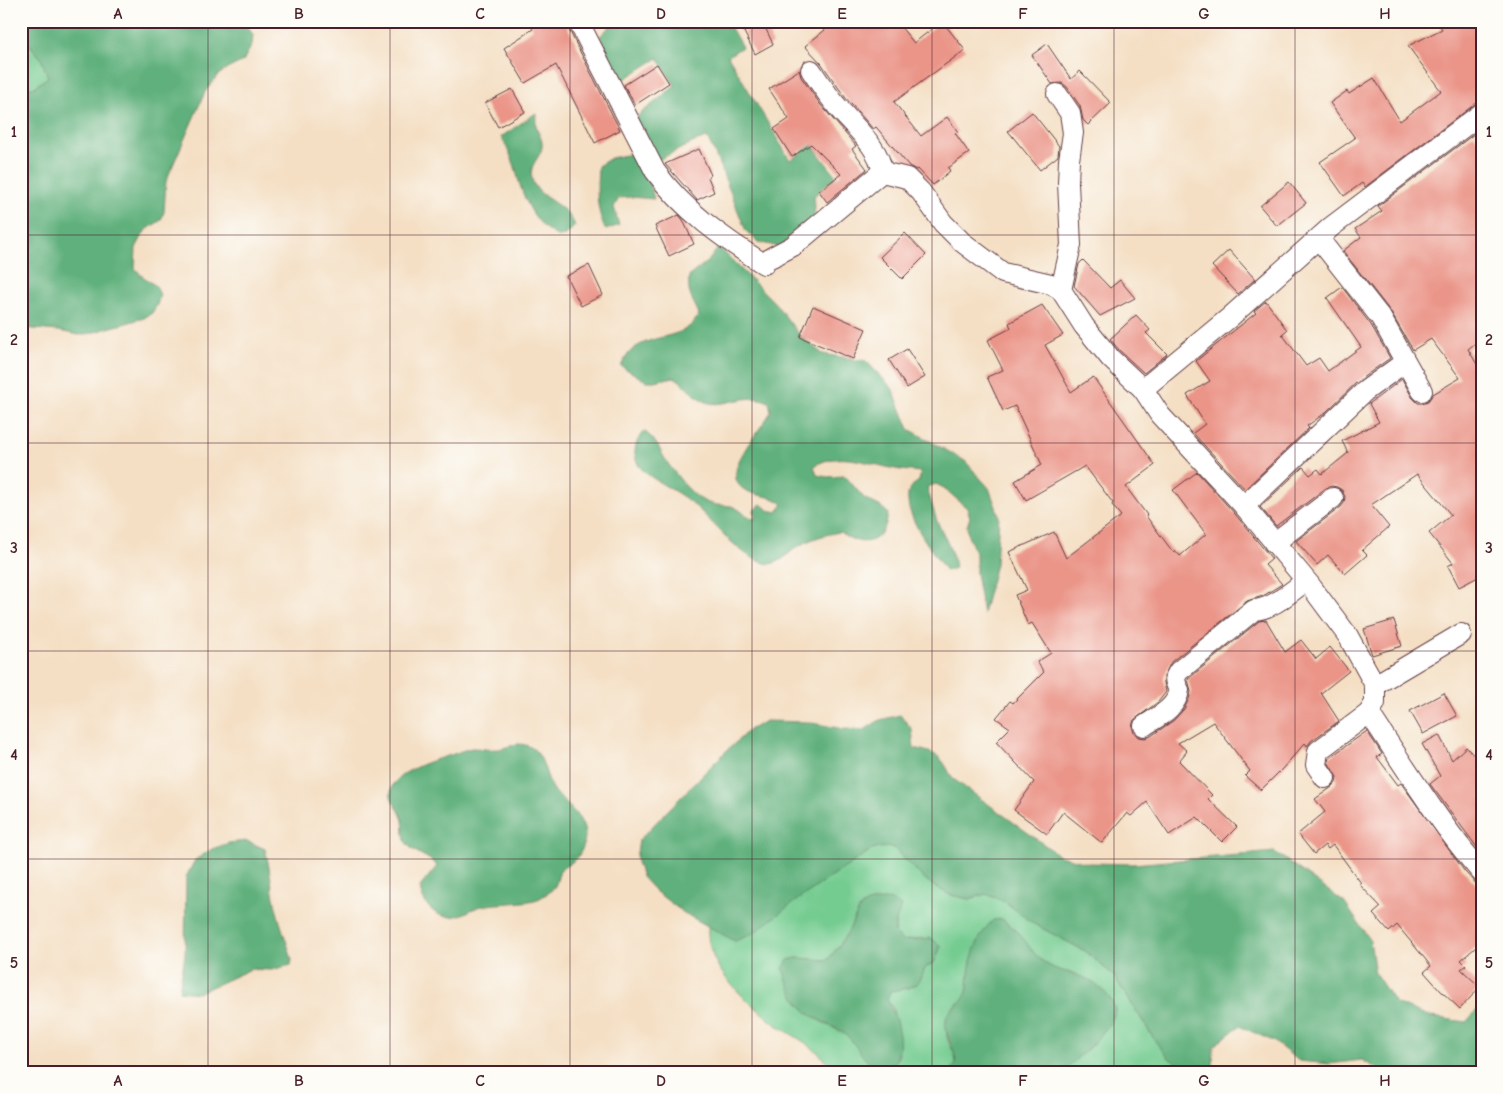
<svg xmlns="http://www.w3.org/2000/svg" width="1503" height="1094" font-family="'Comic Neue',sans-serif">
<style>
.green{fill:#74cc91;stroke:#5f765e;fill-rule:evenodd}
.forest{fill:#5fb07b;stroke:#546853}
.building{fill:#eb9589}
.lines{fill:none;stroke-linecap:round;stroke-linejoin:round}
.minor-casing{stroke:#643c42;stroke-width:22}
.minor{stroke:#fff;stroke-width:20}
.grid{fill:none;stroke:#4a1f2b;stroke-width:1;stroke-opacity:0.55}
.neatline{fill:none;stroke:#4a1f2b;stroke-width:2}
.grid-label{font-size:16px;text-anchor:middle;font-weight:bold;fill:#4a1f2b}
</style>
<rect width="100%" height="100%" fill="#fdfcf7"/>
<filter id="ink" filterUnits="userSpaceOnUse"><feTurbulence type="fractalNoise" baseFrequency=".02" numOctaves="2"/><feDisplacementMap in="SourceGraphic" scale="10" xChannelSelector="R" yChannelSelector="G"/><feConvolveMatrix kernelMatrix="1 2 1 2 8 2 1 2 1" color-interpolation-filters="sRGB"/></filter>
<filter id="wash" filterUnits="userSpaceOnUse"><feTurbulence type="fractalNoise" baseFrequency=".0096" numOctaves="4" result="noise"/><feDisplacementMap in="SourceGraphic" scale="20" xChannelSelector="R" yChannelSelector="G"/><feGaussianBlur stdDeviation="1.12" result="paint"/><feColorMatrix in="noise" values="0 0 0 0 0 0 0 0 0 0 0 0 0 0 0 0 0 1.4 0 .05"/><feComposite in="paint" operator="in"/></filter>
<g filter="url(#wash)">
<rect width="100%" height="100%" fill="#f4dfc4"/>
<g class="green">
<path d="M21 35 41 58 48 77 33 88 21 83Z"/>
<path d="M893 847 920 875 935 887 951 895 969 899 986 894 1004 901 1034 924 1085 951 1114 976 1156 1042 1168 1057 1183 1068 1213 1070V1073H1060L1093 1044 1076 974 1058 970 1049 966 1034 954 1017 931 1002 919 970 970 968 989 965 998 951 1009C950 1017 945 1030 947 1037 950 1052 966 1058 949 1073H836C817 1047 803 1042 777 1025 769 1020 761 1012 754 1006 729 985 706 960 708 926L735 941 874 848ZM884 900 895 924V933L902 941 921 938C924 954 931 980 910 987 903 989 897 989 890 991L887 1000 893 1008 899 1055 894 1063 887 1068 845 1034 820 1021 798 1003V958L827 960C835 952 845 938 850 928 861 907 858 903 884 900Z"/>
</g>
<g class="forest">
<path d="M21 21H250L248 27 253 35 252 45 243 61 225 70 217 76 205 92 166 181 164 212 161 220 145 231 136 248 135 268 141 275 156 286 160 295 157 305 152 313 144 318 87 334 78 335 59 331 21 328V83L33 88 48 77 41 58 21 35Z"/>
<path d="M615 21H727L742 47 728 56 790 160 812 145 836 176 814 196 815 208 813 222 779 247 758 242 746 231 713 149 707 138 694 142 654 162 635 118 675 86 658 58 620 82 600 36Z"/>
<path d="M536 113C536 118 535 124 537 129 539 135 543 140 542 147 541 158 528 164 532 179 537 200 567 202 575 226L568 233 560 237C539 229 527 206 520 185 517 177 516 167 512 159 509 151 505 144 501 137Z"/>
<path d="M636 153 651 187 654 199 631 197 619 198 614 207 619 225 606 230C595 209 597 189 598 166L611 158Z"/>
<path d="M719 247 775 303 801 337 823 354 866 361 892 388 909 429 965 461 989 488 999 515 996 564 983 614 976 573V553L968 536 967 526 970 517 967 508 944 488 936 484 927 487C930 498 933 510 937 521 944 537 953 550 955 568L946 571C934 553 906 519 908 496 908 488 913 485 919 481L921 472C914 471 908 471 901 470 873 466 841 449 814 466L817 475 827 477 845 476 864 498 881 507 888 513C885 543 863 550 840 532 827 534 813 538 801 545 788 551 780 567 765 563 736 556 710 515 685 498 673 489 648 478 639 466 631 454 636 440 644 431 659 442 659 451 669 465 680 479 694 500 712 504 718 506 725 505 731 506 741 509 746 517 755 519L754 510 761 504 768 510 777 512 783 504C773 495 759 497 747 491 714 476 763 429 771 411L769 402C746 391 724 409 706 402 694 397 685 383 674 377L655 381H646L621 366C624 361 627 354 632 350 654 332 687 341 699 314 692 297 687 296 689 276L709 260Z"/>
<path d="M900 715 912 729 914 748C938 754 941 755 952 778L1060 856 1088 863 1133 864 1275 852 1344 902 1370 940 1375 973 1395 1003 1431 1017 1466 1022 1480 1007 1482 1008V1073H1385L1362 1060 1329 1064 1299 1061 1273 1041 1239 1026 1214 1046 1213 1070 1183 1068 1168 1057 1156 1042 1114 976 1085 951 1034 924 1004 901 986 894 969 899 951 895 935 887 920 875 893 847 874 848 797 900 752 934 735 941 684 913 655 891 642 877 636 859 639 840 721 756 749 730 766 721 806 722 844 729 864 730 880 720Z"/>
<path d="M517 744C544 744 542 769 552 787 561 802 580 812 584 829 587 841 582 855 572 862 569 865 565 866 562 868 558 873 558 880 555 886 552 891 545 895 540 898 531 903 501 903 488 905 476 906 471 911 460 915 440 922 422 907 420 887L437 866C429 856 415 854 407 844 401 834 406 825 401 815 398 807 389 800 391 791 394 771 434 760 451 755 457 753 465 749 472 748 481 748 490 750 499 749 505 748 512 745 517 744Z"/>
<path d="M247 841 265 849C270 867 271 885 275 903 279 923 287 941 292 960L291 965 271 970 251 969 198 993 179 991 185 954 186 877 195 860 212 849 229 843Z"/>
<path d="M884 900 894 901 901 906 895 924V933L902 941 931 938 941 946 934 963 926 967 917 984 909 988 890 991 887 1000C896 1014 907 1052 892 1064 888 1068 883 1069 878 1068 864 1064 857 1044 846 1035 840 1029 830 1026 823 1022 798 1010 791 993 783 969L788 960 797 958 827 960C835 952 845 938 850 928 861 907 858 903 884 900Z"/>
<path d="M1002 919C1009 925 1017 930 1022 937 1031 948 1036 958 1048 965 1061 973 1077 973 1091 981 1100 987 1114 999 1115 1010 1116 1025 1073 1063 1060 1073H949L956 1064C956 1048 943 1036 946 1019 948 1008 961 1005 965 996 969 989 968 980 969 973 971 954 979 934 993 920Z"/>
</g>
<g id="blocks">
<g class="building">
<path d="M529 21H566L567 26 620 130 595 143 556 65 525 83 504 48 533 29Z"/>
<path d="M836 21H896L914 43 942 21 965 50 894 102 921 136 947 117 958 132 955 133 969 153 948 168 950 171 933 185 918 169 916 170 909 166 876 127 873 129 845 97 821 63 805 46Z"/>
<path d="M1437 21H1482V101L1475 104 1365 187 1362 183 1344 196 1320 162 1355 138 1330 103 1347 91 1349 94 1374 78 1400 121 1441 91 1408 46 1442 29Z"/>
<path d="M763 23 773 44 755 54 744 32Z"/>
<path d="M1047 44 1071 79 1080 71 1111 103 1088 125 1083 120 1080 106 1067 87 1062 83 1052 84 1032 55Z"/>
<path d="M657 64 669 83 635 105 624 85Z"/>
<path d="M799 70 801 77 820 104 856 146 852 149 867 169 827 202 819 191 841 174 811 144 792 157 774 129 789 119 769 89Z"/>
<path d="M512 89 525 112 498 127 485 103Z"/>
<path d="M1032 112 1059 146 1058 156 1040 170 1008 131Z"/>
<path d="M1474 134 1482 146V338L1468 349 1482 373V575L1459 587 1448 566 1453 563 1429 533 1451 515 1417 474 1371 505 1389 527 1362 550 1367 555 1345 574 1328 555 1317 565 1296 541 1341 507 1344 503 1345 497 1342 490 1337 487 1332 486 1326 488 1276 526 1260 507 1303 467 1310 475 1318 469 1322 474 1348 453 1342 441 1379 422 1369 404 1402 379 1412 397 1418 403H1422L1428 401 1433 394 1460 378 1431 339 1413 350 1390 311 1343 251 1361 237 1355 229 1382 211 1378 206Z"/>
<path d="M699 149 711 175 708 177 714 192 697 200 665 164Z"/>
<path d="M1289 182 1306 203 1277 226 1260 206Z"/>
<path d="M679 215 683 220 694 244 669 256 655 226Z"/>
<path d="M905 233 926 255 902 279 880 257Z"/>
<path d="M1229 250 1255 279 1238 294 1212 266Z"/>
<path d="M1083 260 1110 288 1120 280 1135 298 1100 316 1074 286 1079 264Z"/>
<path d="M589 265 603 295 581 306 566 276Z"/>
<path d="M1342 287 1371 325 1390 358 1358 381 1325 413 1307 426 1309 428 1245 489 1193 433 1205 424 1187 395 1210 381 1196 361 1256 313 1254 311 1266 301 1287 330 1282 334 1306 366 1319 358 1328 371 1361 347 1327 298Z"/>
<path d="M1042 305 1063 335 1045 345 1071 392 1093 377 1155 465 1126 487 1147 515 1146 516 1173 552 1175 550 1180 556 1206 534 1173 490 1197 472 1235 514 1272 559 1265 565 1282 584 1263 596 1247 601 1171 662 1164 676V683L1166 692 1158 702 1134 720 1132 726 1134 733 1139 737 1145 738 1151 736 1174 720 1184 709 1189 699 1191 692 1188 679 1259 621 1266 620 1285 652 1301 640 1316 659 1330 647 1349 671 1321 693 1339 721 1311 741 1307 746 1305 743 1283 768 1261 790 1245 776 1250 771 1213 722 1178 743 1187 751 1179 761 1212 795 1208 799 1237 827 1222 842 1197 817 1169 835 1147 802 1131 816 1127 813 1102 843 1063 812 1047 834 1014 810 1034 782 996 742 1010 728 996 718 1010 701 1013 703 1044 672 1037 662 1051 653 1032 623 1028 625 1015 595 1027 590 1009 552 1054 532 1066 558 1121 516 1112 505 1113 503 1085 466 1026 500 1015 481 1042 465 1015 406 1003 411 987 377 1003 370 988 340 1011 328 1009 323Z"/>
<path d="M813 306 866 329 853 359 800 337Z"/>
<path d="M1136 315 1150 330 1146 333 1167 354 1144 373 1120 351 1110 339Z"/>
<path d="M907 349 925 377 907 388 889 360Z"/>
<path d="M1394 620 1402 646 1372 655 1364 629Z"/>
<path d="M1444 693 1457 716 1423 734 1410 711Z"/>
<path d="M1367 731 1382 754 1377 757 1398 785 1401 783 1465 872 1482 890V942L1461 960 1466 965 1461 969 1480 987 1460 1009 1441 991 1424 972 1431 966 1397 925 1389 932 1373 914 1381 907 1359 884 1361 883 1333 845 1328 849 1325 845 1314 854 1298 834 1325 812 1315 799 1332 787 1336 783 1337 777 1328 762 1329 758Z"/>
<path d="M1439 735 1452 760 1466 747 1482 764V854L1430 784 1440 776 1422 744Z"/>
</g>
</g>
</g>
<g filter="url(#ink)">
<use href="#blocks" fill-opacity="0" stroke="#643c42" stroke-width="1"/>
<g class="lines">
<defs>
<g id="minor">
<path d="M578 21 655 171C683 210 724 239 764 264"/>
<path d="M811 70C819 82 827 94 836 105 850 123 881 148 882 172"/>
<path d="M1057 94 1070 113 1073 133 1069 160 1068 183 1071 245 1061 290"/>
<path d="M1482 113 1331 227 1229 318 1143 389 1160 415 1244 506 1310 585 1348 636 1375 685V703L1369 713C1405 767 1439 823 1482 873"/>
<path d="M1319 239 1381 318 1422 391"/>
<path d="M772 257 793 246 882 172 907 178 921 192 943 223 962 242 1003 273 1051 284 1061 290 1084 326 1111 359 1143 389"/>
<path d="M1244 506 1365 391 1405 362"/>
<path d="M1274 543 1333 498"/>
<path d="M1375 685 1461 634"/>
<path d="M1144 726C1157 717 1177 708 1179 690 1175 682 1173 679 1179 671L1254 610C1273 609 1290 592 1306 581"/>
<path d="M1325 778 1316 765 1318 751 1369 713"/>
</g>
</defs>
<use href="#minor" class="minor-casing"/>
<use href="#minor" class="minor"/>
</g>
</g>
<path class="grid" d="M208 21V1073M390 21V1073M570 21V1073M752 21V1073M932 21V1073M1114 21V1073M1295 21V1073M21 235H1482M21 443H1482M21 651H1482M21 859H1482"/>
<rect width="1503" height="1094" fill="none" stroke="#fdfcf7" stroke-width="55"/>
<rect x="28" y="28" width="1448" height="1038" class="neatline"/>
<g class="grid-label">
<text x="118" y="19">A</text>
<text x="299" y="19">B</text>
<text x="480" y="19">C</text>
<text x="661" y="19">D</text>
<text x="842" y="19">E</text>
<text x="1023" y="19">F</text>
<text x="1204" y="19">G</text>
<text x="1385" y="19">H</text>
<text x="14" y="137">1</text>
<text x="1489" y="137">1</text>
<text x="14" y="345">2</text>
<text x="1489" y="345">2</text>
<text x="14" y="553">3</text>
<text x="1489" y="553">3</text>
<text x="14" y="760">4</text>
<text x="1489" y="760">4</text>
<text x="14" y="968">5</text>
<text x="1489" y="968">5</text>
<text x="118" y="1086">A</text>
<text x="299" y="1086">B</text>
<text x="480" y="1086">C</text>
<text x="661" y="1086">D</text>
<text x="842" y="1086">E</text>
<text x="1023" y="1086">F</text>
<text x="1204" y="1086">G</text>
<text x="1385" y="1086">H</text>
</g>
</svg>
